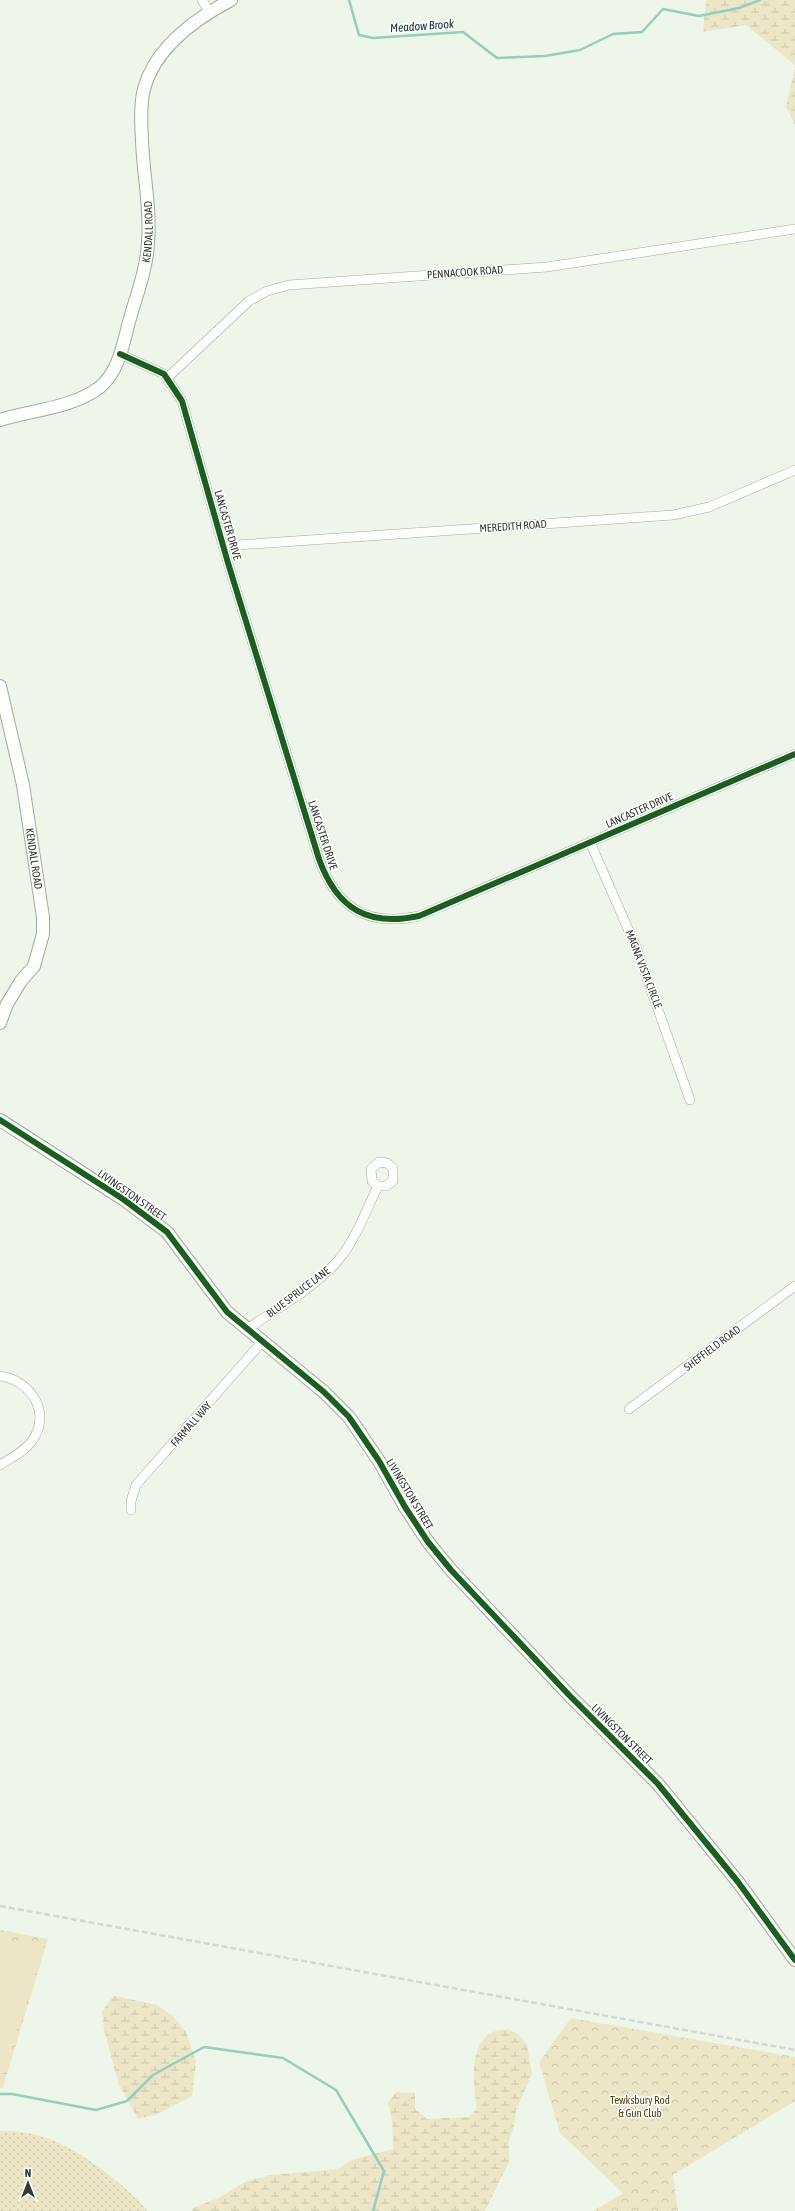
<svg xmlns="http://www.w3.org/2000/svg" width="795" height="2211" font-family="'Asap Condensed',sans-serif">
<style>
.grass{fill:url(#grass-dots)}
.wetland{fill:url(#wetland-marsh)}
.park{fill:url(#park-crowns)}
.garden{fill:#ece6c6}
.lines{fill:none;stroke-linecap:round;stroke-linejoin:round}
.stream{stroke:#96cdbc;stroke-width:2.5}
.street-casing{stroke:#a3a9a0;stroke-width:10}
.secondary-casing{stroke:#a3a9a0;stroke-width:14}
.street{stroke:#fcfefc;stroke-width:9}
.secondary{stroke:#fcfefc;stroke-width:12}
.rail{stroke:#d5d7d4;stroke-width:2.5;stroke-dasharray:6 3;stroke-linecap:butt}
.cycleway-casing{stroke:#fff;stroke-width:8}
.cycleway{stroke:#1b5e20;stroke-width:6}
.labels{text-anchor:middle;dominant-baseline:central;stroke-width:3;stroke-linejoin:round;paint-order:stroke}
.street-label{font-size:11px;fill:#343a31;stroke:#fff}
.park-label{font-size:11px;fill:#544517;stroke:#fff}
.water-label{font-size:12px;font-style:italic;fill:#12352d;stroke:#fff}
</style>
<defs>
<pattern id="grass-dots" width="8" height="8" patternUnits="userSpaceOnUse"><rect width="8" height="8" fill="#ece6c6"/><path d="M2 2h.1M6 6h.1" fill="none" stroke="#cbc6ab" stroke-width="1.8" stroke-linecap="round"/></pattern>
<pattern id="wetland-marsh" width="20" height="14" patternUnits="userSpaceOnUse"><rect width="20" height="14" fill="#ece6c6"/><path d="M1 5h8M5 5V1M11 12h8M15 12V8" fill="none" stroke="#cbc6ab"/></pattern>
<pattern id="park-crowns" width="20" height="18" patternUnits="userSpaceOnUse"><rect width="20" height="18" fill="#ece6c6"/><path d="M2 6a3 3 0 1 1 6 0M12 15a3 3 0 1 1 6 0" fill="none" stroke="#cbc6ab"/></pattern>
</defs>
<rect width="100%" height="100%" fill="#eef6e9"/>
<path class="grass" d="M0 2131C47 2129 85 2154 119 2183 128 2191 140 2200 147 2211H0Z"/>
<g class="wetland">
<path d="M706 0H795V65L746 25 703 32Z"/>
<path d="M795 67V125L786 107Z"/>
<path d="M114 1996 157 2005 173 2016 186 2032 196 2062 192 2096 158 2114 138 2119 119 2085 104 2030 102 2011Z"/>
<path d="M508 2029 518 2034 527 2045 532 2074 516 2110 514 2126 509 2141V2162L485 2211H192L193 2208 218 2198 247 2181 270 2175 338 2169 351 2160 393 2149 392 2119 388 2103 396 2092 415 2093V2109L427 2119 468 2117 477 2109C474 2087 467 2044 493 2032 497 2030 503 2030 508 2029Z"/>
</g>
<g class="park">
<path d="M0 1930 48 1939 3 2087 0 2089Z"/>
<path d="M571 2018 795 2057V2101L673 2175 678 2211H593L623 2193 560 2133 539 2062Z"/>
</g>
<path class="garden" d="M0 1939 44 1947 2 2077H0Z"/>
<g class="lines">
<g class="stream">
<path d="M349 0 359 35 373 38 463 32 497 58 545 56 580 50 613 34 642 32 663 9 699 16 739 8 760 0"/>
<path d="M0 2094H12L96 2110 127 2101 153 2075 204 2047 283 2058 336 2090 384 2171 373 2211"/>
</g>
<defs>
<g id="street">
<path d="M202 0 210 13"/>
<path d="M120 354 164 374 182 401 228 563 319 859C337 909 368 927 419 916L795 754"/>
<path d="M167 378 249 301 267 291 289 285 547 267 795 229"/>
<path d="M223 546 673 515 709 507 795 470"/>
<path d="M590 842 636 947 690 1100"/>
<path d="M247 1329C275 1310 310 1290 333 1266 354 1245 365 1212 378 1186H386L393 1181V1168L387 1163 379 1162 371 1169 372 1181 378 1186"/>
<path d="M0 1376C31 1380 52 1413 32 1441 24 1452 11 1458 0 1465"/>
<path d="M629 1409 795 1286"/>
<path d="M131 1510V1501L136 1485 262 1342"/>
</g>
<g id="secondary">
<path id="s1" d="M0 420C32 410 73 408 100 387 119 371 123 344 129 322 136 296 147 269 148 242 151 208 143 174 142 140 141 123 140 104 144 89 155 47 195 19 231 0"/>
<path id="s2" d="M0 686 23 785 43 917V934L34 966 21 981 7 1004 0 1023"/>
<path d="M0 1120 123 1199 167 1232 227 1312 324 1392 349 1417 379 1461 405 1507 428 1542 451 1570 569 1695 658 1784 738 1882 795 1960"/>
</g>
</defs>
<use href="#street" class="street-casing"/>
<use href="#secondary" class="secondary-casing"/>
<use href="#street" class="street"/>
<use href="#secondary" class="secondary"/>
<path class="rail" d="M0 1906 795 2050"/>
<defs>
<g id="cycleway">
<path d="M120 354 164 374 182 401 228 563 319 859C337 909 368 927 419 916L795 754"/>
<path d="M0 1120 123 1199 167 1232 227 1312 324 1392 349 1417 379 1461 405 1507 428 1542 451 1570 569 1695 658 1784 738 1882 795 1960"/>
</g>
</defs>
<use href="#cycleway" class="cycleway-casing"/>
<use href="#cycleway" class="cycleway"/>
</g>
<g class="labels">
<g class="street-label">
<text stroke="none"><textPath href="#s1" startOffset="271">KENDALL ROAD</textPath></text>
<text transform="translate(465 272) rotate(-4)">PENNACOOK ROAD</text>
<text transform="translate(228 525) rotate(74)">LANCASTER DRIVE</text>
<text transform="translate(513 526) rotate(-4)">MEREDITH ROAD</text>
<text transform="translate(639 810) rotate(-24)">LANCASTER DRIVE</text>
<text transform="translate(323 835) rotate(72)">LANCASTER DRIVE</text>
<text stroke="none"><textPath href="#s2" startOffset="176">KENDALL ROAD</textPath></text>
<text transform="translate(644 969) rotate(69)">MAGNA VISTA CIRCLE</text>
<text transform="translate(132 1195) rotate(35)">LIVINGSTON STREET</text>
<text transform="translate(298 1292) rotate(-37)">BLUE SPRUCE LANE</text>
<text transform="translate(712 1348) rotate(-37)">SHEFFIELD ROAD</text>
<text transform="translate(191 1424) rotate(-49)">FARMALL WAY</text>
<text transform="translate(410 1494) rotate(59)">LIVINGSTON STREET</text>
<text transform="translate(622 1734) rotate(45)">LIVINGSTON STREET</text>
</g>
<g class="park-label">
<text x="640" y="2100">Tewksbury Rod<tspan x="640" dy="13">&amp; Gun Club</tspan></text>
</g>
<g class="water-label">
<text transform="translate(422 26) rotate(-4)">Meadow Brook</text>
</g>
</g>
<g transform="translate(28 2183)" stroke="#ffffff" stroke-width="3" paint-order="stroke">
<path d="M0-3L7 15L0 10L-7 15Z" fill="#343a31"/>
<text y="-6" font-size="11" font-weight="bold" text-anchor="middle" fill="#343a31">N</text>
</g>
</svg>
